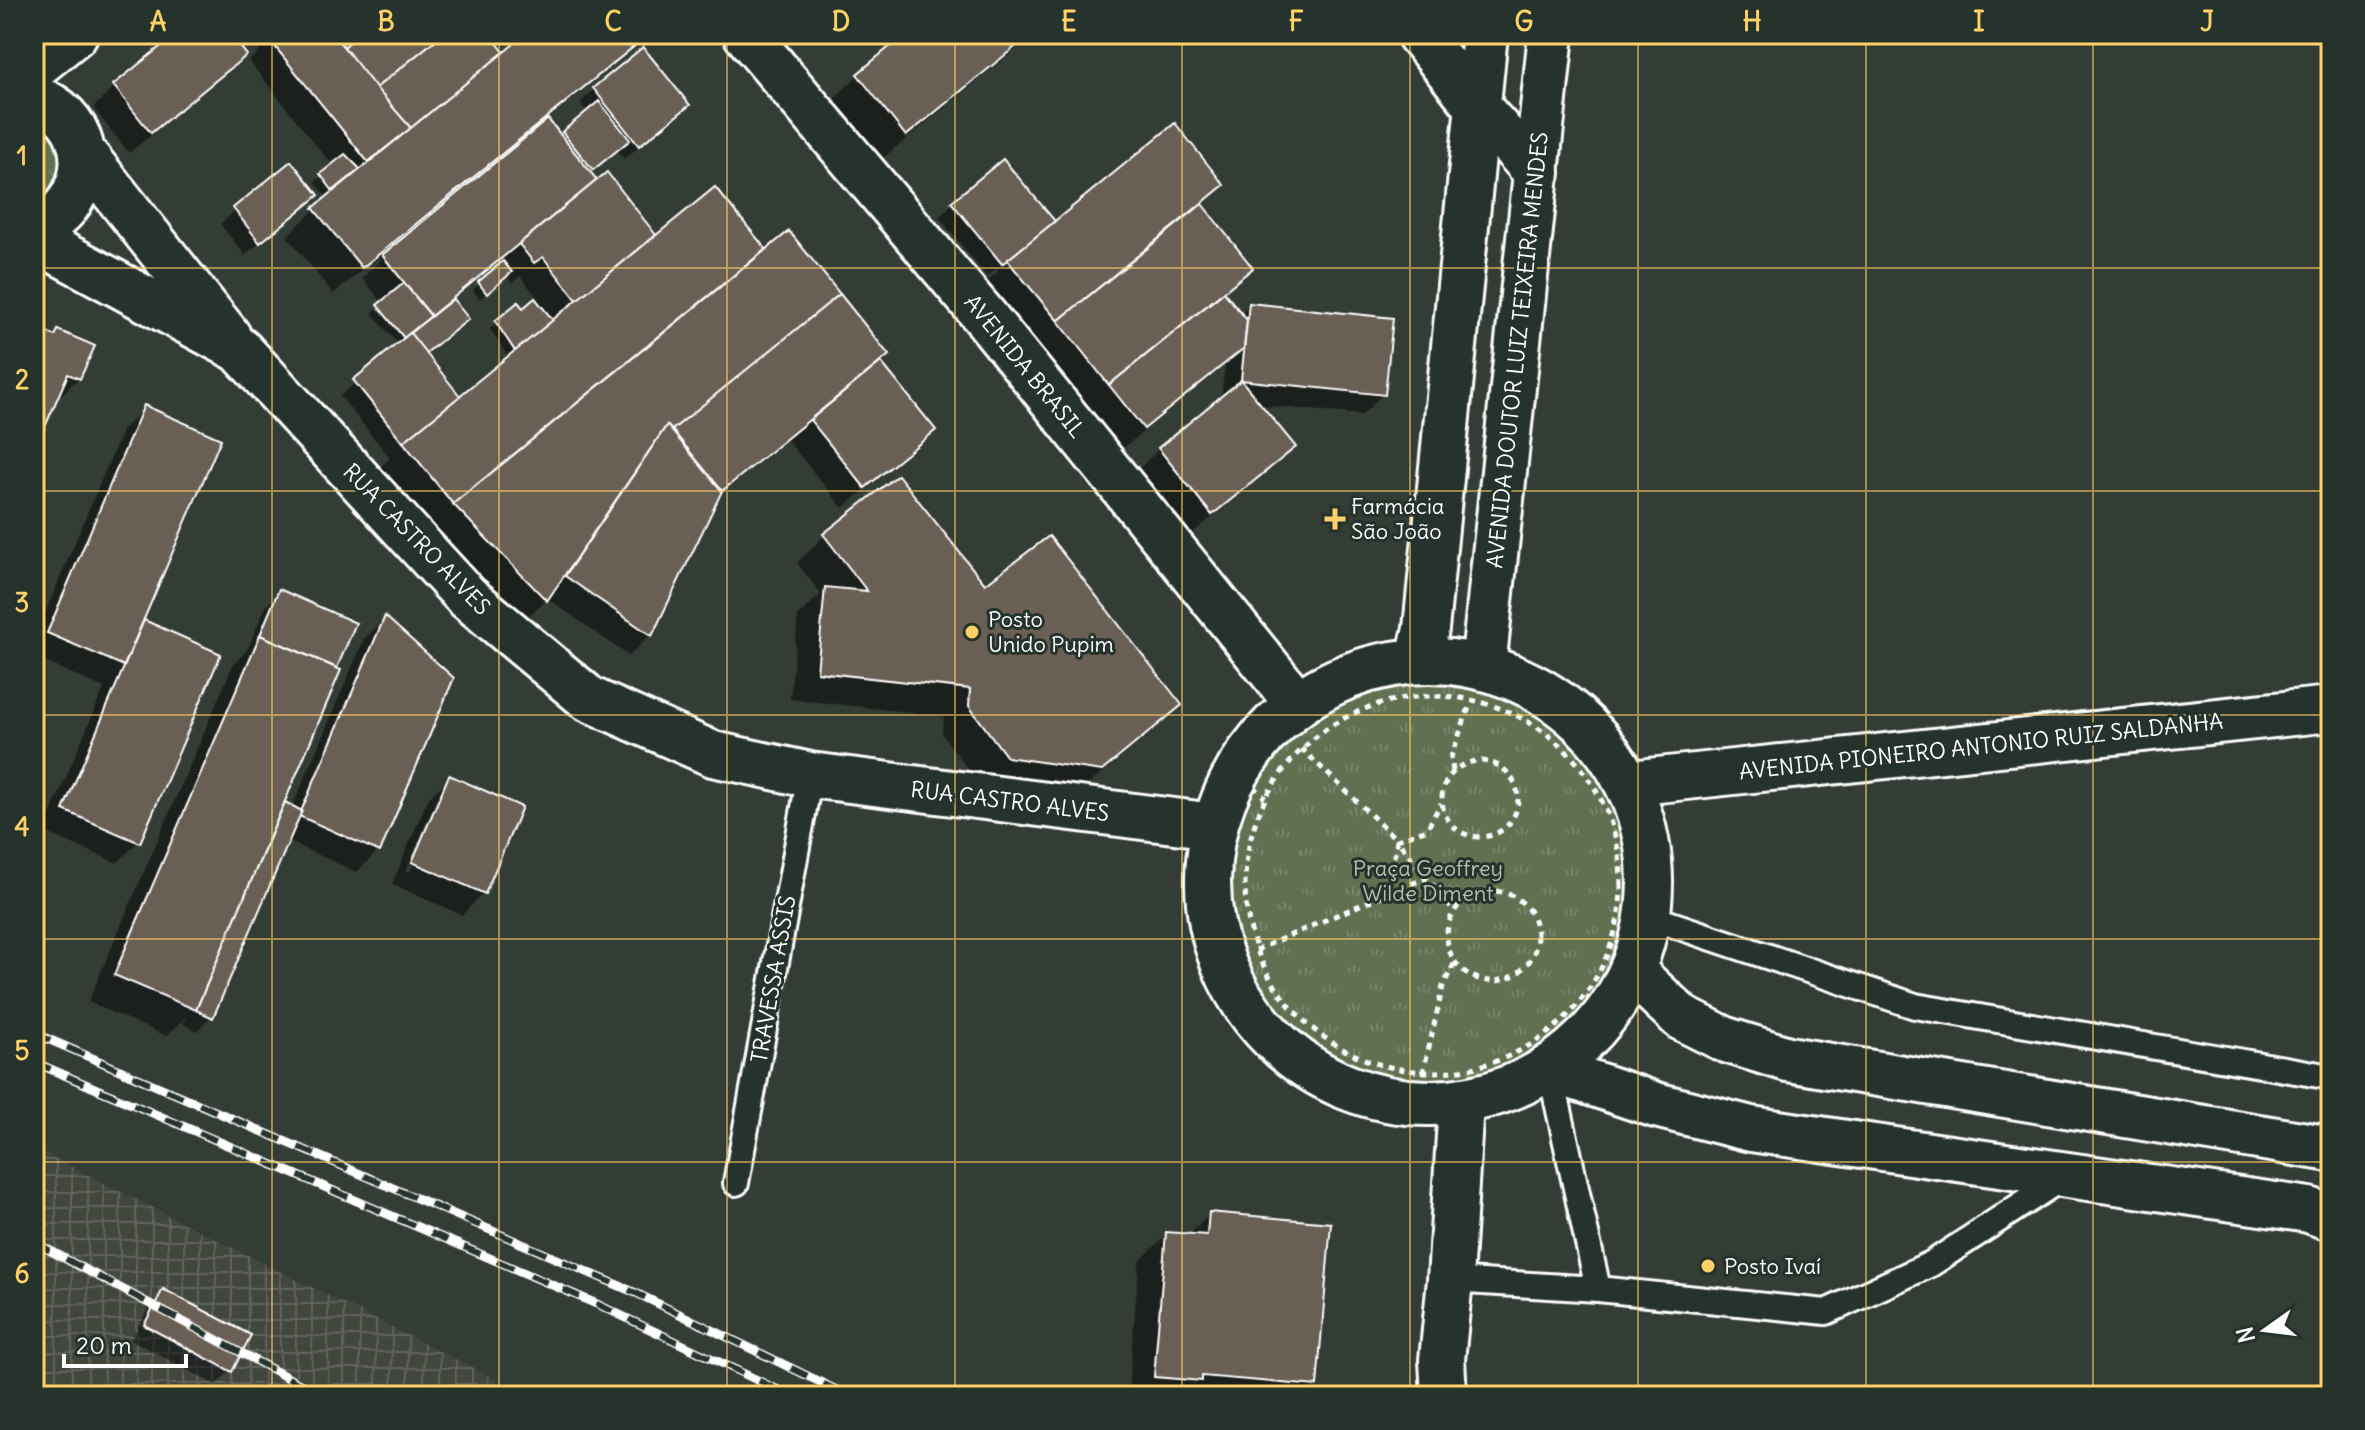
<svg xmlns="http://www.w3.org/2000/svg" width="2365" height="1430" font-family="Delius,sans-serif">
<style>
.industrial{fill:url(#industrial-grid)}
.park{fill:url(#park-tufts);stroke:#b0b8a8;stroke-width:2}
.shadow{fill:#0007;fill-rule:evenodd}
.building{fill:#695e54;stroke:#fff;stroke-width:2}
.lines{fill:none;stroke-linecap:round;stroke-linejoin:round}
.lane-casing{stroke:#fff;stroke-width:30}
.street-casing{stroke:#fff;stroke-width:50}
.secondary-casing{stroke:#fff;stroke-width:50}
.highway-casing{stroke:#fff;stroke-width:50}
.path{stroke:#fff;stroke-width:5;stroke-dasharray:6 6;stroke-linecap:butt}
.lane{stroke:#26332d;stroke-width:24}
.street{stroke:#26332d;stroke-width:44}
.secondary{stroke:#26332d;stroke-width:44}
.highway{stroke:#26332d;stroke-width:44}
.rail-casing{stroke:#fff;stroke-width:9}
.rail{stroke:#26332d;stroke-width:6;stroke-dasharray:18;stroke-linecap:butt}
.grid{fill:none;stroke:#ffd166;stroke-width:2;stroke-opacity:0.55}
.poi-dot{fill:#ffd166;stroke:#26332d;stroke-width:3}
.labels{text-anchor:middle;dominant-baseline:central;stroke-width:6;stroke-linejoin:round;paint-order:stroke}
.street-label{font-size:22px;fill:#fff;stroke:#26332d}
.poi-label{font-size:22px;fill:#fff;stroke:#26332d;text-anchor:start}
.park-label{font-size:22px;fill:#b7bfb1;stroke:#26332d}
.neatline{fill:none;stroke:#ffd166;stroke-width:3}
.grid-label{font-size:26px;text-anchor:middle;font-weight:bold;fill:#ffd166}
</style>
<defs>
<pattern id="industrial-grid" width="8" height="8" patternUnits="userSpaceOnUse" patternTransform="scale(2)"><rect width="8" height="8" fill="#43463e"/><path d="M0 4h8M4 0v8" fill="none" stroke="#5f625b"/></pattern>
<pattern id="park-tufts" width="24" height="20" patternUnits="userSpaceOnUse" patternTransform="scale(2)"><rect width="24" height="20" fill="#607051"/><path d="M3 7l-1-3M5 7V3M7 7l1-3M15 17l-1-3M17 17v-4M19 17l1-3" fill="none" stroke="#78856b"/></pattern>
</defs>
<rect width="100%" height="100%" fill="#333c35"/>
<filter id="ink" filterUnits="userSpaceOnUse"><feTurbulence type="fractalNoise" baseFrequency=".0125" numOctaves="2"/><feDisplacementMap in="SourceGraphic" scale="16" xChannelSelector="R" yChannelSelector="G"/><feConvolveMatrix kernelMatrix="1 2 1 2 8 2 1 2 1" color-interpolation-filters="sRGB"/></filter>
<g filter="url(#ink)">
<path class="industrial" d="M34 1148 529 1396H34Z"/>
<g class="park">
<path d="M34 119C62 135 69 171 49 197 46 201 39 205 34 208Z"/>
<circle cx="1429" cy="882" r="221"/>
</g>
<g class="shadow">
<path d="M179 34H227L244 55 223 76 129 153 93 108 114 87Z"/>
<path d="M277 34H488L504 54 528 34H626L634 44 607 71 546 120 560 137 588 113 580 103 594 89 673 118 624 159 617 150 589 174 597 183 606 175 656 238 714 190 766 252 879 362 934 430 913 451 843 508 787 440 717 497 650 635 629 656 547 598 518 627 376 471 390 458 340 396 399 345 372 313 383 303 362 278 381 259 379 257 333 294 287 236 327 198 315 182 333 166 249 61ZM496 264 499 267 473 290 479 299 506 276 512 283 520 276 538 298 523 311 497 323 490 329 509 358 460 398 424 354 460 325 452 300Z"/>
<path d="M909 34H1034L878 162 830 103 858 75Z"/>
<path d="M290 164 316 195 245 255 220 224Z"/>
<path d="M1222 185 1201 206 1251 268 1223 294 1240 315 1250 305 1383 394 1362 415 1258 405 1293 447 1272 468 1190 535 1138 470 1159 449 1221 399 1225 365 1122 449 987 282 998 271 996 269 987 277 939 217 953 203 1055 224Z"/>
<path d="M34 328 53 337 58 332 79 378 57 399 55 398 34 447Z"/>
<path d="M145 408 141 621 218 655 138 842 117 863 43 831 104 688 34 657V639L123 429Z"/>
<path d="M825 535 1179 705 1152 732 1072 798 979 784 942 734 944 716 790 699 798 616 821 594 797 563Z"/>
<path d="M280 592 335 667 279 810 285 804 292 808 364 639 385 619 379 850 357 872 287 841 211 1016 197 1031 183 1024 186 1017 166 1036 88 1002 233 665 247 650 266 606Z"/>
<path d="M449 778 520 808 483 893 462 915 392 884 428 799ZM436 800H440L410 872 406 871Z"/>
<path d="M1210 1214 1315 1385 1305 1396H1128L1139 1262 1167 1234 1188 1236Z"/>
<path d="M164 1291 248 1336 230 1371 216 1385 131 1340 150 1305Z"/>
</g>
<g class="building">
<path d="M176 34H230L247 55 151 133 113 85Z"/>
<path d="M273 34H333L411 128 368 162 268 38Z"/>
<path d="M333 34H359L344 47Z"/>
<path d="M359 34H443L376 88 344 47Z"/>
<path d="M443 34H490L504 52 411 128 376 88Z"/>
<path d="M526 34H629L637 44 362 268 313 208Z"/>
<path d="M905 34H1031L906 136 857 74Z"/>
<path d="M643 47 690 105 639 146 593 88Z"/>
<path d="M599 101 630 140 593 170 562 132Z"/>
<path d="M548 119 597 180 431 316 382 255Z"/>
<path d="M1175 123 1224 185 1058 321 1007 260Z"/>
<path d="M345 154 360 169 333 191 320 174Z"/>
<path d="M1003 159 1055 221 1002 264 951 202Z"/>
<path d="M291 161 319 195 260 243 233 208Z"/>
<path d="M607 172 656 235 577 300 543 257 534 263 519 244Z"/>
<path d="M715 187 766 249 453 504 403 442Z"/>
<path d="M1202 204 1253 268 1109 385 1058 321Z"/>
<path d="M789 231 840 294 672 431 667 425 547 601 453 504Z"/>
<path d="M503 261 512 272 487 294 478 282Z"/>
<path d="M404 283 431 316 404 338 377 305Z"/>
<path d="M1224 292 1247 320 1244 348 1144 429 1109 385Z"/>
<path d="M840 294 889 355 722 491 672 430Z"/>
<path d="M535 298 553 320 515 351 495 321 518 302 523 308Z"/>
<path d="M453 299 469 319 426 353 410 333Z"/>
<path d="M1249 303 1393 318 1385 395 1241 380Z"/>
<path d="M34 326 55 336 58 330 95 346 80 379 68 374 34 452Z"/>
<path d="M410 333 460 396 403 442 353 380Z"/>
<path d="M881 362 936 430 865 488 810 420Z"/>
<path d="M1241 380 1296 447 1212 515 1158 448Z"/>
<path d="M144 405 221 439 124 666 47 633Z"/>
<path d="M667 425 722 491 652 636 565 576Z"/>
<path d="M34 460 44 465 35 484H34Z"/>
<path d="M898 475 985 584 1049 536 1182 705 1102 771 1007 757 969 706 970 689 817 672 825 587 867 591 823 534Z"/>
<path d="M279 589 356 623 337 668 260 635Z"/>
<path d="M385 616 454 678 380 852 299 816Z"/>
<path d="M144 620 221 654 140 843 63 810Z"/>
<path d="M260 635 341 670 196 1010 114 975Z"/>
<path d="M449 775 522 807 485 894 412 862Z"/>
<path d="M285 802 302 811 213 1018 196 1010Z"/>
<path d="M1209 1212 1331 1223 1317 1386 1202 1376V1381L1154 1377 1166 1232 1207 1235Z"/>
<path d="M163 1289 251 1335 232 1372 144 1325Z"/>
</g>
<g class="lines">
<defs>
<g id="lane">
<path d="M1647 916 1915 1006 2331 1077"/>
<path d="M1550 1069 1598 1289"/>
<path d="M736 1183 810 775"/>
<path d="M1450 1280 1598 1289 1826 1312 1931 1264 2065 1176"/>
</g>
<g id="street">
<path d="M1419 34 1477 106 1537 173"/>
<path d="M34 67 75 34"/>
</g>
<g id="secondary">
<path d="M746 34 986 318 1297 703"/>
<path d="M34 98C84 113 97 169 65 208 57 217 46 225 34 228"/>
<path d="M83 153 228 336"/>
<path d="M34 239 240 350 466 596 589 699 713 754 810 775 1214 826"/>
<path d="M1419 660 1426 629 1485 34"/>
<circle cx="1429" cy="882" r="221"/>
<path d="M1483 667 1551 34"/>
<path d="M1630 783 2331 709"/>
<path d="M1444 1396 1442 1360 1450 1280 1461 1103"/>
</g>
<g id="highway">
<path d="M1632 971 1682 1018 1726 1040 1788 1059 2331 1149"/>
<path d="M1550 1069 1656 1105 1751 1129 2309 1210 2331 1218"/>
</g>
</defs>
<use href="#lane" class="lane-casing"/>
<use href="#street" class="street-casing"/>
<use href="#secondary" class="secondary-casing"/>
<use href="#highway" class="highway-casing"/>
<g class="path">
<circle cx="1433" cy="884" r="188"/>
<circle cx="1480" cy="799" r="38"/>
<path d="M1237 769 1265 798"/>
<path d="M1453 771 1451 757 1470 705"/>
<path d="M1427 878 1397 840 1427 829 1441 803"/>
<circle cx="1492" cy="936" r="45"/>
<path d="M1389 892 1427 878 1454 911"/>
<path d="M1256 950 1388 893 1397 840 1301 748"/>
<path d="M1586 996 1605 1008"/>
<path d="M1423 1073 1443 986 1455 962"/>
</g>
<use href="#lane" class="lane"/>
<use href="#street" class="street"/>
<use href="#secondary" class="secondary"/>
<use href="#highway" class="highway"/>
<defs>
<g id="rail">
<path d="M34 1033 636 1293 849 1396"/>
<path d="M34 1062 599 1305 791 1396"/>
<path d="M34 1242 322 1396"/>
</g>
</defs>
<use href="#rail" class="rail-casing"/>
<use href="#rail" class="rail"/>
</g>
</g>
<path class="grid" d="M272 34V1396M499 34V1396M727 34V1396M955 34V1396M1182 34V1396M1410 34V1396M1638 34V1396M1866 34V1396M2093 34V1396M34 268H2331M34 491H2331M34 715H2331M34 939H2331M34 1162H2331"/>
<g class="poi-dot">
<path d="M1331 507h8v8h8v8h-8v8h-8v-8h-8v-8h8z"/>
<circle cx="972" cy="632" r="8"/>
<circle cx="1708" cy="1266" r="8"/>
</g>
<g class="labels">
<g class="street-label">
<text transform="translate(1517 350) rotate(-84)">AVENIDA DOUTOR LUIZ TEIXEIRA MENDES</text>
<text transform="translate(1025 366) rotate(51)">AVENIDA BRASIL</text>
<text transform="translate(417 539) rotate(46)">RUA CASTRO ALVES</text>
<text transform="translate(1981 746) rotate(-6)">AVENIDA PIONEIRO ANTONIO RUIZ SALDANHA</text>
<text transform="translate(1010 801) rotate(7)">RUA CASTRO ALVES</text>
<text transform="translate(773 979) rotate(-80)">TRAVESSA ASSIS</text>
</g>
<g class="poi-label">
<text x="1351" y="506">Farmácia<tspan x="1351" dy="25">São João</tspan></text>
<text x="988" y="619">Posto<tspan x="988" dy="25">Unido Pupim</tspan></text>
<text x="1724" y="1266">Posto Ivaí</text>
</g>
<g class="park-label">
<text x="1428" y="868">Praça Geoffrey<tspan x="1428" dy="25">Wilde Diment</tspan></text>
</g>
</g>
<rect width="2365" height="1430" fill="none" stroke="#26332d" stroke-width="88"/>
<g transform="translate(2265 1330) rotate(256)" stroke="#26332d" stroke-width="6" paint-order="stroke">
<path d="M0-6L14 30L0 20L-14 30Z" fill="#ffffff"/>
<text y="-12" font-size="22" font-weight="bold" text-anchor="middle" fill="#ffffff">N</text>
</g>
<path d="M64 1354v12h122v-12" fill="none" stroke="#ffffff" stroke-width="4"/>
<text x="76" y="1354" font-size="24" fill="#ffffff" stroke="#26332d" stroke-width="6" paint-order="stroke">20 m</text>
<rect x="44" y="44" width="2277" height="1342" class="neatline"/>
<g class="grid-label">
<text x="158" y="31">A</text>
<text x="386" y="31">B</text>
<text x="613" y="31">C</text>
<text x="841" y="31">D</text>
<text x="1069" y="31">E</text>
<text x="1296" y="31">F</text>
<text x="1524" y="31">G</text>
<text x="1752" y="31">H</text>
<text x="1979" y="31">I</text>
<text x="2207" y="31">J</text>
<text x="22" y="165">1</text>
<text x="22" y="389">2</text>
<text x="22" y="612">3</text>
<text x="22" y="836">4</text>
<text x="22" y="1060">5</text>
<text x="22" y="1283">6</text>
</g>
</svg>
